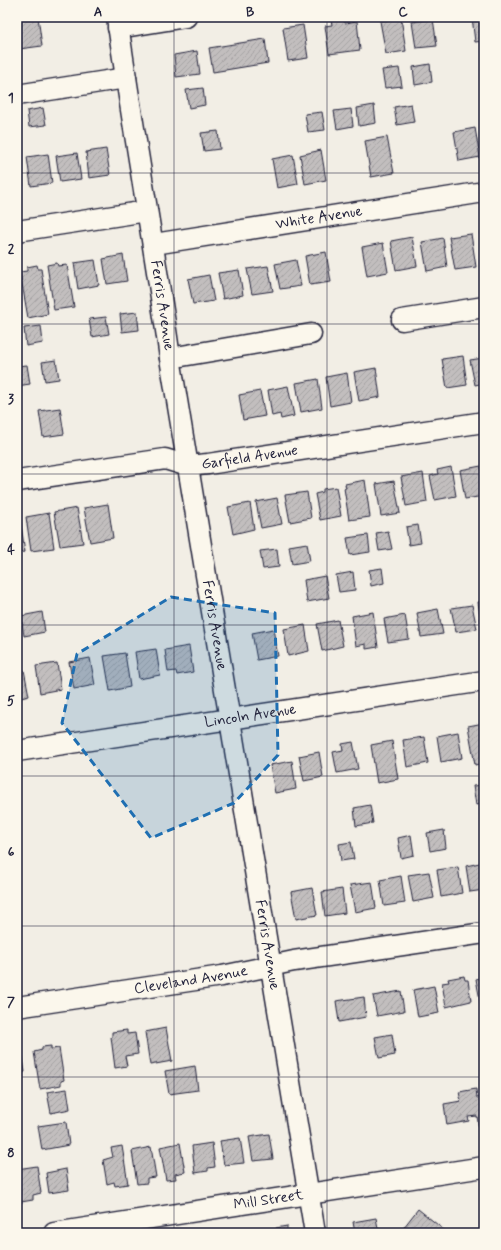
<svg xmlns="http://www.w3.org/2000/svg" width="501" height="1250" font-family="Mynerve,sans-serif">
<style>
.building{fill:url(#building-hatch);stroke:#22223b}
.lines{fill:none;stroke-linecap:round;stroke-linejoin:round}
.minor-casing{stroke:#22223b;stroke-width:23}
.minor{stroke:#fbf7ec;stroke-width:20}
.marked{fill:#1f6fb2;fill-opacity:0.2;stroke:#1f6fb2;stroke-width:3;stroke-dasharray:8 5;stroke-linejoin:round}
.grid{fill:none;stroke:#22223b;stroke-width:1;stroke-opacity:0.55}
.labels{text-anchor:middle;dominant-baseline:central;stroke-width:3.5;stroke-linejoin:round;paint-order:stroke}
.street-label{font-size:15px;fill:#22223b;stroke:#fbf7ec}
.neatline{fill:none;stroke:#22223b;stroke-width:1.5}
.grid-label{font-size:13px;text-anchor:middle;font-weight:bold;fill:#22223b}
</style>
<defs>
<pattern id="building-hatch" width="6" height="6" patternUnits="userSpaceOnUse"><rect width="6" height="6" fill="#c2bebe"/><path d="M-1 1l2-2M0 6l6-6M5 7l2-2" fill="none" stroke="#a6a3a4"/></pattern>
</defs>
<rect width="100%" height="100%" fill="#f2eee5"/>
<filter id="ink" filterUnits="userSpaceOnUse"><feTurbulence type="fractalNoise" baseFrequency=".025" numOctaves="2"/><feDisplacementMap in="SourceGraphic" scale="8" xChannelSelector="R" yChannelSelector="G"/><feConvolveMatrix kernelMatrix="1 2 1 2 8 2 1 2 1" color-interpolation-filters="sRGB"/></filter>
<g filter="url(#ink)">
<g class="building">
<path d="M38 17 42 46 19 49 17 35V19Z"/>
<path d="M472 17H484V41L475 42Z"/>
<path d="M344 18 345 23 357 21 360 50 329 54 325 26 332 25 331 20Z"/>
<path d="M401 18 406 51 386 54 380 21Z"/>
<path d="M433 19 437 46 416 48 412 22Z"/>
<path d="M303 25 308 58 288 61 283 28Z"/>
<path d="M265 39 268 63 213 72 209 48Z"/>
<path d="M197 51 200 74 176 77 174 55Z"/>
<path d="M430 64 432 82 415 85 413 67Z"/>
<path d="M399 68 402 86 385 88 382 70Z"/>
<path d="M203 88 205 105 189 108 186 90Z"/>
<path d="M411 104 414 122 397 125 394 107Z"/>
<path d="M374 105 376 123 359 126 357 108Z"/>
<path d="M43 108 46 125 29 127 27 111Z"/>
<path d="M351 109 353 126 337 129 334 111Z"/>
<path d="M322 112 325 130 308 132 305 114Z"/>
<path d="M475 128 480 157 459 161 454 132Z"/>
<path d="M218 131 220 149 204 151 201 133Z"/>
<path d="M387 137 394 173 371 177 365 141Z"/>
<path d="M106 149 110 175 89 178 86 152Z"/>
<path d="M321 150 326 180 305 184 300 155Z"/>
<path d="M77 153 81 179 60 182 56 156Z"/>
<path d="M48 154 52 183 31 186 27 157Z"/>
<path d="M293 155 298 184 277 188 272 159Z"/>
<path d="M17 160H19L23 186 17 187Z"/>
<path d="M484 232V256L480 233Z"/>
<path d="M471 234 476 267 455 270 449 237Z"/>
<path d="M412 237 417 266 396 270 391 241Z"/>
<path d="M443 238 447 267 427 271 422 242Z"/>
<path d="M383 243 388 272 367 276 362 247Z"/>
<path d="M326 252 331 282 310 285 305 256Z"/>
<path d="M123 255 127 281 107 284 103 259Z"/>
<path d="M95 260 99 285 78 289 74 263Z"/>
<path d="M296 260 301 286 280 289 275 264Z"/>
<path d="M57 263 58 266 67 265 74 307 54 310 47 265Z"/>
<path d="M37 265 38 269H41L48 314 28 318 20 272 27 271V267Z"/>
<path d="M268 266 273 291 252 294 247 269Z"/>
<path d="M239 270 243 295 223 299 218 273Z"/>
<path d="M209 275 214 301 193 304 188 279Z"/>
<path d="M137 312 139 330 122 332 120 314Z"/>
<path d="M106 317 109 334 92 337 89 319Z"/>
<path d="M41 326 43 343 26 346 24 328Z"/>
<path d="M463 356 467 385 447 388 442 359Z"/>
<path d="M484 358V383L475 385 470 360Z"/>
<path d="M56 360 59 379 45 381 42 362Z"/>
<path d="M27 365 30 384 17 386V366Z"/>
<path d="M376 368 380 397 359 401 354 372Z"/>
<path d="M347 373 351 402 330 406 326 377Z"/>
<path d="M318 379 322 408 301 412 296 383Z"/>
<path d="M288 386 294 416 281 419 280 414 272 416 268 390Z"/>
<path d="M260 391 265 416 243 420 239 395Z"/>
<path d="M60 408 64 434 43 437 39 411Z"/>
<path d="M481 466 484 484V496L465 499 460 470Z"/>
<path d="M451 467 456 496 435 500 430 476 438 474 437 470Z"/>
<path d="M423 473 427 502 406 506 401 477Z"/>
<path d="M365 480 370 517 349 520 344 488H346L345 484Z"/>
<path d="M394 481 400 513 381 516 376 484Z"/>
<path d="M336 487 341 516 320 520 315 494 323 492V489Z"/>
<path d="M307 492 311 518 290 522 285 495Z"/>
<path d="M277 498 282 524 261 528 256 502Z"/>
<path d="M250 503 254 529 233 534 228 507Z"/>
<path d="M108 504 113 538 90 542 84 508Z"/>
<path d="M77 508 83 543 60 546 54 512Z"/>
<path d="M49 513 54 548 31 551 26 517Z"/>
<path d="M17 518H20L25 552 17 553Z"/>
<path d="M418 525 421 543 409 545 406 527Z"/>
<path d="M388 531 392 549 379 551 376 533Z"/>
<path d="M368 535 370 552 350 555 347 538Z"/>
<path d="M307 543 310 561 292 564 289 546Z"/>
<path d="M277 549 279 567 263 569 260 551Z"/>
<path d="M382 568 384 583 371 586 369 570Z"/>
<path d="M353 572 355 590 339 592 336 575Z"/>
<path d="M325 576 329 598 307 602 304 580Z"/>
<path d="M484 601V630H482L478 602Z"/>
<path d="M472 605 477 629 456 632 451 608Z"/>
<path d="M438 609 443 634 421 637 417 613Z"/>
<path d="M42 612 45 632 24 636 21 616Z"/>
<path d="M373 612 378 647 366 649V644L356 646 352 616Z"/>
<path d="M405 615 409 639 388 642 384 619Z"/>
<path d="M338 620 343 646 322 651 317 624Z"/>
<path d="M305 625 309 651 288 656 284 629Z"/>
<path d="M273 629 278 656 257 660 252 633Z"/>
<path d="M189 646 193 672 177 675 176 671 168 672 165 650Z"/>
<path d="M156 649 160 675 139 679 135 652Z"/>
<path d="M125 653 130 687 110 691 104 656Z"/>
<path d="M90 658 95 685 74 689 69 662Z"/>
<path d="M57 663 61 689 40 693 36 666Z"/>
<path d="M24 670 29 696 17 699V671Z"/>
<path d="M484 723V763L475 765 468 726Z"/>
<path d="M458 732 462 758 441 762 437 736Z"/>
<path d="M424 737 428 763 407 767 403 740Z"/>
<path d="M392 741 398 779 377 783 371 745Z"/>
<path d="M353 742 358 769 337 773 333 752 343 750 342 744Z"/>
<path d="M319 752 323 777 304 781 299 756Z"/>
<path d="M292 761 296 789 275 793 270 765Z"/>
<path d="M484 785V803L476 805 473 786Z"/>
<path d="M370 805 373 823 356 826 354 808Z"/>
<path d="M444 830 446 848 430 851 427 833Z"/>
<path d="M411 835 414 855 401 858 398 838Z"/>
<path d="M351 842 354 859 341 861 339 844Z"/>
<path d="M484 862V890L470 892 466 866Z"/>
<path d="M458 867 462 893 441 897 437 870Z"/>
<path d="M429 872 434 898 413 902 408 875Z"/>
<path d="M401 876 405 903 384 906 380 880Z"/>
<path d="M372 882 376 908 355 912 350 885Z"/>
<path d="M312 888 317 915 296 919 291 892Z"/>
<path d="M342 889 345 913 325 916 322 892Z"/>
<path d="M464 976 465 980H468L471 1001 446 1007 442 983 449 982 448 979Z"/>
<path d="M484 977V1011H482L476 979Z"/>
<path d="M434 986 439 1013 418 1017 413 990Z"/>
<path d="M401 991 404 1011 377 1016 373 996Z"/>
<path d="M364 997 366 1017 339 1022 336 1001Z"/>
<path d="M166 1028 172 1061 150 1065 145 1032Z"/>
<path d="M127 1030V1034L135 1033 138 1054 125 1056 127 1066 115 1068 111 1037H112V1032Z"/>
<path d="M392 1034 395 1055 379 1058 375 1037Z"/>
<path d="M17 1046H21L25 1072 17 1074Z"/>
<path d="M51 1046V1049L59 1048 64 1080 61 1081V1085L40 1089 34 1052 42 1050V1047Z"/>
<path d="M195 1066 198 1090 169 1094 165 1071Z"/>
<path d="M67 1089 70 1109 51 1113 47 1092Z"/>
<path d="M476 1089 477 1098 484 1097V1129H479L477 1116 468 1117 469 1121 447 1125 444 1104 461 1101 459 1092Z"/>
<path d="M66 1122 69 1145 42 1150 38 1126Z"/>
<path d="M269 1134 273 1159 253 1161 249 1137Z"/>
<path d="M240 1138 244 1163 224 1165 220 1141Z"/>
<path d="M180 1143 185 1172 175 1174 176 1179 166 1180 160 1147Z"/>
<path d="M212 1143 215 1167 208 1168V1171L195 1173 192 1146Z"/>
<path d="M122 1146 128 1184 115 1186 114 1182 107 1184 103 1160 113 1157 111 1148Z"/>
<path d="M151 1147 156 1177 147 1178V1183L137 1184 132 1151Z"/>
<path d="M37 1166 41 1193 33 1195V1200L21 1202 17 1169Z"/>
<path d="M66 1169 69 1190 49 1193 46 1173Z"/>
<path d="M418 1209 448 1233H411L404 1227Z"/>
<path d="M376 1218 379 1233H355L353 1222Z"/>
<path d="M287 1226V1231H290V1233H273H276V1228Z"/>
</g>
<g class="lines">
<defs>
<g id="minor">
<path id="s1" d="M117 17C133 131 154 244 170 358L315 1233"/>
<path d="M118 28 186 17"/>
<path d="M17 95 126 78"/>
<path d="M17 231 147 211"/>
<path id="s2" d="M154 244 484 192"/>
<path d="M402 320 484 307"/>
<path d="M170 358 311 334"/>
<path id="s3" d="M17 481 165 459 188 466 208 464 484 422"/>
<path id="s4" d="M17 751 484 681"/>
<path id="s5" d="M17 1007 222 976 294 961 484 933"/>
<path id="s6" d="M54 1233 484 1167"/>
</g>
</defs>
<use href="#minor" class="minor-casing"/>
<use href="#minor" class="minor"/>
</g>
</g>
<path class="marked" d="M171 597 275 613 278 755 234 803 151 838 62 723 77 654Z"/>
<path class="grid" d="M174 17V1233M327 17V1233M17 173H484M17 324H484M17 474H484M17 625H484M17 776H484M17 926H484M17 1077H484"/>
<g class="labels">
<g class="street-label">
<text stroke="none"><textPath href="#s2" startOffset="167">White Avenue</textPath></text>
<text stroke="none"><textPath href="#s1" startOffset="292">Ferris Avenue</textPath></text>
<text stroke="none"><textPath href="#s3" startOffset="236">Garfield Avenue</textPath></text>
<text stroke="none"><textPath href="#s1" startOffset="616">Ferris Avenue</textPath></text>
<text stroke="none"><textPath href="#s4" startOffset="236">Lincoln Avenue</textPath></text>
<text stroke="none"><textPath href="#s1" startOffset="940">Ferris Avenue</textPath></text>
<text stroke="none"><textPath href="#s5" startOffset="176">Cleveland Avenue</textPath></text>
<text stroke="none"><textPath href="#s6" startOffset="217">Mill Street</textPath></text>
</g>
</g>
<rect width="501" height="1250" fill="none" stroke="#fbf7ec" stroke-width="44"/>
<rect x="22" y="22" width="457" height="1206" class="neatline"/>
<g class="grid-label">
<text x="98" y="16">A</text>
<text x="250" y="16">B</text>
<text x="403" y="16">C</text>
<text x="11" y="102">1</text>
<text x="11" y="253">2</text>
<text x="11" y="403">3</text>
<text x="11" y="554">4</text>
<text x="11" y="705">5</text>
<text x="11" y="856">6</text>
<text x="11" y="1006">7</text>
<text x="11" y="1157">8</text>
</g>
</svg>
